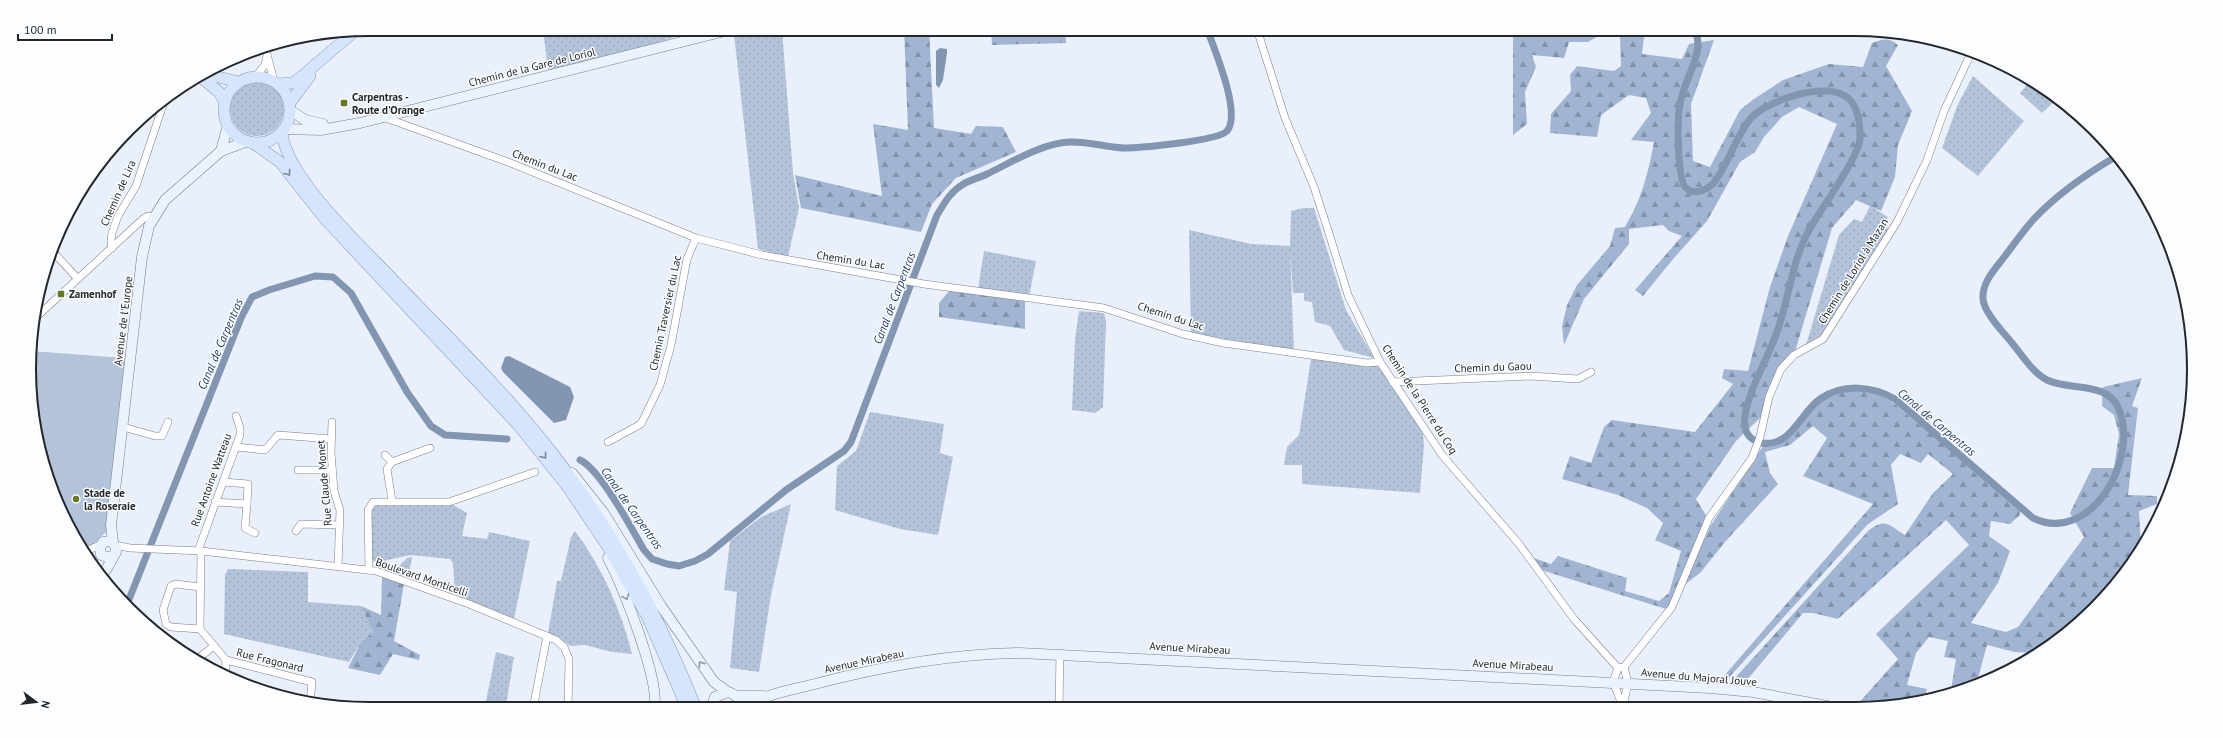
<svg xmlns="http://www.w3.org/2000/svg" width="2223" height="738" font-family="'PT Sans',sans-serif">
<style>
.grass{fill:url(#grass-dots)}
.forest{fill:url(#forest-firs)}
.pitch{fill:#b3c3da}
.water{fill:#8295b1}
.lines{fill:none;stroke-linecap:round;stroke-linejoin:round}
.canal{stroke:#8295b1;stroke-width:7}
.street-casing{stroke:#797f89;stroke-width:8}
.secondary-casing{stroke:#797f89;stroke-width:11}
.primary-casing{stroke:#8597b2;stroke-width:12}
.street{stroke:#fff;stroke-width:7}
.secondary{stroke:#eaf2fe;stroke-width:10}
.primary{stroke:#d5e5fd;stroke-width:11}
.oneway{stroke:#7c8694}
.oneway2{stroke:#91979f}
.poi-dot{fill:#667725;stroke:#fbfdff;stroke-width:1.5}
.labels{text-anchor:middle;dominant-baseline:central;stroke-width:3;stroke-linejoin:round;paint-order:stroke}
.street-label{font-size:11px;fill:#24272a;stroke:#fbfdff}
.poi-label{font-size:11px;font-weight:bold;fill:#24272a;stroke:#fbfdff;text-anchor:start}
.water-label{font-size:12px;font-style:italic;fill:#233e66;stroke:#fbfdff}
.rim{fill:none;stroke:#24272a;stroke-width:2}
</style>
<defs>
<pattern id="grass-dots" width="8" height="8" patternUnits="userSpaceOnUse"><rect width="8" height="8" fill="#b3c3da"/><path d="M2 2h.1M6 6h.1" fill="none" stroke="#9aa8bb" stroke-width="1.8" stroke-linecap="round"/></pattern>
<pattern id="forest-firs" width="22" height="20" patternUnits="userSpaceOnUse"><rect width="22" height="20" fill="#a1b5d2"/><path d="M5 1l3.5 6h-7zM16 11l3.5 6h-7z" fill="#8393ab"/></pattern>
</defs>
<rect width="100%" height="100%" fill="#e9f0fb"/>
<g class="grass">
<path d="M543 29H698L645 47 548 70Z"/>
<path d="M752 29H782L793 173 799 208 788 257 758 249 734 34Z"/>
<path d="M1973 76 2024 121 1978 176 1942 148 1958 104Z"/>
<path d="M2031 80 2043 86 2058 98 2042 113 2020 93Z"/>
<circle cx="257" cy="109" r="27"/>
<path d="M1870 206 1888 217 1883 224 1888 229 1827 333 1806 345 1839 235 1854 219 1862 222Z"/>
<path d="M1303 208H1314L1346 310 1374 358 1344 350 1330 326 1315 322 1312 302 1304 301V293H1293L1290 249 1294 351 1191 333 1189 230 1251 244 1290 246 1291 211Z"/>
<path d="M984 251 1036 261 1029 297 978 289Z"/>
<path d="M1079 311 1104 313 1106 322 1103 407 1095 413 1072 410 1075 339Z"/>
<path d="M1311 359 1377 366 1384 372 1423 433 1424 446 1420 493 1302 484V465H1284L1287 447 1299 435Z"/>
<path d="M870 412 944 424 940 453 953 457 938 535 900 529 835 510 837 466 856 451Z"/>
<path d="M373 503H450L467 513 462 536 487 539 489 532 530 541 514 619 469 602 455 593 453 563 450 559 410 555 379 562 372 561 370 510Z"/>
<path d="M791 504 771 595 759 672 730 668 737 592 724 590 730 541 761 517Z"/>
<path d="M575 531C602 567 621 610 632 654L612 652 585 645 570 646 558 637 548 633 557 581H561L571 537Z"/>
<path d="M412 557 409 573 400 578 379 569H396L407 558Z"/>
<path d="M228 569 308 572V602L361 606 373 632 361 642 349 662 224 634 225 575Z"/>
<path d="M496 652 514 657 506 705 486 701Z"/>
</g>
<g class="forest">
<path d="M904 29H929L934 128 971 134 976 126 1003 127 1016 152 956 178 932 204 921 232 801 208 795 175 882 196 873 124 908 130Z"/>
<path d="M991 29H1065L1066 43 992 45Z"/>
<path d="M1492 29H1645L1642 54 1682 59 1689 44 1714 40 1691 104 1693 161 1710 167 1740 110 1754 99 1783 80 1829 64 1863 67 1872 43C1883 39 1889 37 1898 45L1886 66 1912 111 1898 145 1895 177 1881 211 1856 200 1832 228 1794 355 1787 358 1774 376 1761 417 1736 441 1696 499 1707 517 1670 604 1666 609 1541 570 1531 557 1551 564 1558 556 1627 578 1625 591 1659 601 1669 593 1681 551 1655 540 1663 523 1647 508 1618 495 1562 479 1570 456 1591 463 1604 427 1612 420 1695 432 1733 384 1722 378 1724 369 1748 371 1770 287 1788 236 1837 124 1799 107 1782 117 1764 137 1755 152 1740 162 1707 221 1674 258 1643 296 1635 290 1682 236 1669 231 1663 225 1629 229V244L1584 299 1564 345 1562 326 1567 305 1577 285 1610 246 1615 228 1625 227C1642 198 1648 174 1654 142L1631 140 1651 113 1646 98 1629 95 1601 115 1597 137 1550 133 1551 114 1571 91 1570 75 1577 66 1614 71 1621 66 1620 36 1600 35 1588 42H1569L1564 58 1532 55 1536 67 1525 92 1527 124 1513 135V35L1492 34Z"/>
<path d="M950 290 1025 301V329L939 317V303Z"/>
<path d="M2142 378 2132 406 2138 408 2128 495 2157 496V504L2139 511 2141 548 2094 610 2064 632 2058 631 2057 637 2033 653 2015 652 1987 645 1977 682 1951 690 1956 659 1944 657 1948 641 1929 637 1916 653 1907 685 1927 689 1924 698 1899 706H1856L1898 659 1876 634 1969 545 1946 520 1838 619 1813 613H1803L1742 686 1732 685 1735 678 1869 530C1887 517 1889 526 1905 535L1933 493 1953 474 1928 454 1921 463 1900 454 1891 465 1898 504 1868 524 1724 683 1717 684 1873 504 1803 476 1827 438 1813 426 1790 445 1765 452 1770 473 1778 484 1725 542 1701 572 1682 587 1711 525 1763 446 1777 443 1790 436 1821 400 1831 395 1852 389H1868L1883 394 2020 509V515L2010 524 1991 521 1989 536 2010 551 1998 583 1971 623 2006 632 2018 627 2084 537 2070 513 2092 468H2114L2119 434 2114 415 2102 406 2103 387Z"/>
<path d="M382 576 404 584 394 641 420 655 419 660 393 654 380 675 348 668 361 642 373 632 361 606 381 615Z"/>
</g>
<path class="pitch" d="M31 351 125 358 106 532 92 546 82 547 41 457 30 391Z"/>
<g class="water">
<path d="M940 48 947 49V53L943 80 939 88 936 85V51Z"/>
<path d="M509 356 570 387 574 397 566 420 554 423 503 372 501 368 505 357Z"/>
</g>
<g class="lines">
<g class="canal">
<path d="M1694 29C1697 34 1698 41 1698 46 1696 67 1683 84 1680 104 1677 117 1677 180 1686 188 1695 196 1705 190 1713 184 1729 164 1735 137 1751 118 1768 100 1827 80 1848 98 1859 108 1860 124 1860 138 1859 158 1819 211 1808 232 1792 262 1789 297 1778 329 1769 357 1749 388 1745 416 1744 423 1745 432 1750 437 1753 440 1758 442 1763 443 1791 447 1801 412 1820 399 1843 383 1873 386 1895 399L2033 518C2091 546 2141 457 2118 407 2106 381 2069 391 2047 380 2033 373 2022 355 2012 343 2004 333 1983 312 1983 298 1982 282 1996 268 2005 256 2014 244 2023 231 2033 220 2057 194 2086 174 2117 156"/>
<path d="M580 460C601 470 631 528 644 550L652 559 667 564 679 566 695 561 708 554 786 490 844 451 851 442 937 215C944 204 950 192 962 185 969 180 979 178 987 174 1010 163 1043 143 1069 142 1087 141 1105 147 1123 148 1139 148 1218 141 1227 131 1242 114 1214 48 1207 29"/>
<path d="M126 607 241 318 252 297 269 290 315 276 333 277 351 293 407 392 431 426 445 435 507 439"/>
</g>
<defs>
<g id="street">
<path d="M1257 29 1285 118 1314 187 1328 230 1348 295 1380 362 1442 455 1519 544 1574 619 1618 668"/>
<path d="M265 47 274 81"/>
<path d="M255 77 265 65 267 56"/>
<path d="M383 117 508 162 696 238 762 255 924 284 1104 308 1183 334 1223 343 1367 363 1380 362"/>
<path d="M112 248 111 240 112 233 118 216 136 186 164 102"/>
<path d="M54 253 78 279"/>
<path d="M33 320 143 219 148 216 153 217"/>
<path d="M1393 382 1530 376 1578 379 1591 372"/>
<path d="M332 422 331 453 334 491 340 510 338 566"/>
<path d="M123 427 155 436H162L168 422"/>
<path d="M608 442 641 424 660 385 671 345 687 259 696 238"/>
<path d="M236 447 265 450 278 435 331 439"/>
<path d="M385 455 392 462"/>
<path d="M298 470H332"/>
<path d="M392 501 387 469 392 462 430 448"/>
<path d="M215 502 247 504 248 484 223 482"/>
<path d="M247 504 245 528 255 533"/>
<path d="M296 531 301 524 339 525"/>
<path d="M115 545 130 548 201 551 376 571 469 604 556 640 564 647 569 659 568 709"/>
<path d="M198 551 240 435V428L236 416"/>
<path d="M201 551 200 629 226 660 225 676"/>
<path d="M84 552 100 545"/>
<path d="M369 570 368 510 373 502H449L535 472"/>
<path d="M200 629 171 627 166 624 163 610 171 586 176 584 200 587"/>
<path d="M196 660 214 646"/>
<path d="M226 660 312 682 310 703"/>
<path d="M1618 668 1624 667 1672 607 1709 518 1752 458 1760 437 1769 397 1781 369 1794 355 1823 339 1897 222 1927 160 1944 111 1972 51"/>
<path d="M1618 668 1613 682 1623 707"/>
<path d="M1623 706 1628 683 1624 667"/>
<path d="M1059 708 1060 653"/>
<path d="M533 709 547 636"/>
</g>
<g id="secondary">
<path d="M290 110 305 120 323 124"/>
<path d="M284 129 321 130 360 123 733 29"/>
<path d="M221 151 228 125"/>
<path d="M572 473 603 512 661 606 714 682 728 692"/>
<path d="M113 542 111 525 142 257 149 226 165 200 221 151 248 141"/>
<path d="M608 558C622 585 661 682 654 708"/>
<path d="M106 570 116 552V547L111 541 103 542 100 548 101 555 107 557 113 556"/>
<path d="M735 696H764"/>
<path d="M656 708 662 707 669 708"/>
<path d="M711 708 715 697 728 692C736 694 741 700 740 708"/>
<path d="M744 708C765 694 791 690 815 684 883 666 951 654 1020 653L1710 688 1753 692 1827 706"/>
</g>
<g id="primary">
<path d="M210 73 218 77 239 82"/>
<circle cx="257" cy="110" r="33"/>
<path d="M202 78 219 92 225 103"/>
<path d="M278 84 293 83 301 77 356 30"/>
<path d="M290 103 310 76"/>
<path d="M282 132C286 179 366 250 398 285 451 340 507 394 554 455 614 532 660 618 696 708"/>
<path d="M253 143 280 162 325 219 520 427 567 486 608 547 647 616 687 708"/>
</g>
</defs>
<use href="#street" class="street-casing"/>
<use href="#secondary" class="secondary-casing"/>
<use href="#primary" class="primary-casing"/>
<use href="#street" class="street"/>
<use href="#secondary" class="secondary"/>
<use href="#primary" class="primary"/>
</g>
<defs><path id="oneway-chevron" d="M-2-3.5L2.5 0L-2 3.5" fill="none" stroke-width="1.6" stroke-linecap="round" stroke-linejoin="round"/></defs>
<g class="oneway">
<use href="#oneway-chevron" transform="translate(288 173) rotate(53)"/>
<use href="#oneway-chevron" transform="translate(544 456) rotate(52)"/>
</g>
<g class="oneway2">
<use href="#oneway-chevron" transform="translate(626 597) rotate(70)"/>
<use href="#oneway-chevron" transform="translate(701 664) rotate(-125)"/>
</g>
<g class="poi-dot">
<rect x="340" y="99" width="8" height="8" rx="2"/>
<rect x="57" y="290" width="8" height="8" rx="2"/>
<circle cx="76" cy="499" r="4"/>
</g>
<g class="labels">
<g class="street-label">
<text transform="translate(532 67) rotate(-14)">Chemin de la Gare de Loriol</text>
<text transform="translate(545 165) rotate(21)">Chemin du Lac</text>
<text transform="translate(118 193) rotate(-66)">Chemin de Lira</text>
<text transform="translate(851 260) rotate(9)">Chemin du Lac</text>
<text transform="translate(1853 271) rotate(-58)">Chemin de Loriol à Mazan</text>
<text transform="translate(665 313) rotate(-78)">Chemin Traversier du Lac</text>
<text transform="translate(1171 316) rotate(18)">Chemin du Lac</text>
<text transform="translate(123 321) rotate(-83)">Avenue de l'Europe</text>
<text transform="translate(1493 367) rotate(-2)">Chemin du Gaou</text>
<text transform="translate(1420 399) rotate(57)">Chemin de la Pierre du Coq</text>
<text transform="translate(211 480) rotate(-70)">Rue Antoine Watteau</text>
<text transform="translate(324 483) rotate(-95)">Rue Claude Monet</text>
<text transform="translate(422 577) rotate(19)">Boulevard Monticelli</text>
<text transform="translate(1190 648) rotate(3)">Avenue Mirabeau</text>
<text transform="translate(270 660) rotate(14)">Rue Fragonard</text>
<text transform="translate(864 661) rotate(-12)">Avenue Mirabeau</text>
<text transform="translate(1513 665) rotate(3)">Avenue Mirabeau</text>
<text transform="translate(1699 677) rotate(5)">Avenue du Majoral Jouve</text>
</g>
<g class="poi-label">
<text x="352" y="97">Carpentras -<tspan x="352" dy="13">Route d'Orange</tspan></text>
<text x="69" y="294">Zamenhof</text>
<text x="84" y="493">Stade de<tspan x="84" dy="13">la Roseraie</tspan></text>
</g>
<g class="water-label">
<text transform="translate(894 298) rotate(-69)">Canal de Carpentras</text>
<text transform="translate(220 344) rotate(-67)">Canal de Carpentras</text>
<text transform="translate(1937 422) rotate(40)">Canal de Carpentras</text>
<text transform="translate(632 508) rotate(55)">Canal de Carpentras</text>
</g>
</g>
<path d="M0 0H2223V738H0ZM369 36H1854A333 333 0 0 1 2187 369V369A333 333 0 0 1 1854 702H369A333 333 0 0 1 36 369V369A333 333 0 0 1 369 36Z" fill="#fbfdff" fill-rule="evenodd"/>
<path class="rim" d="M369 36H1854A333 333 0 0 1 2187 369V369A333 333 0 0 1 1854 702H369A333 333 0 0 1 36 369V369A333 333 0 0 1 369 36Z"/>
<g transform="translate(36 702) rotate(105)" stroke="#fbfdff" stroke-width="3" paint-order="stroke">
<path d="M0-3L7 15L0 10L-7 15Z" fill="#24272a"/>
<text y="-6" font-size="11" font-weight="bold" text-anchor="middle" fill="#24272a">N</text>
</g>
<path d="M18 34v6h94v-6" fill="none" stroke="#24272a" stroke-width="2"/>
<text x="24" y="34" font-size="12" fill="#24272a" stroke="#fbfdff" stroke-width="3" paint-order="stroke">100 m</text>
</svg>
